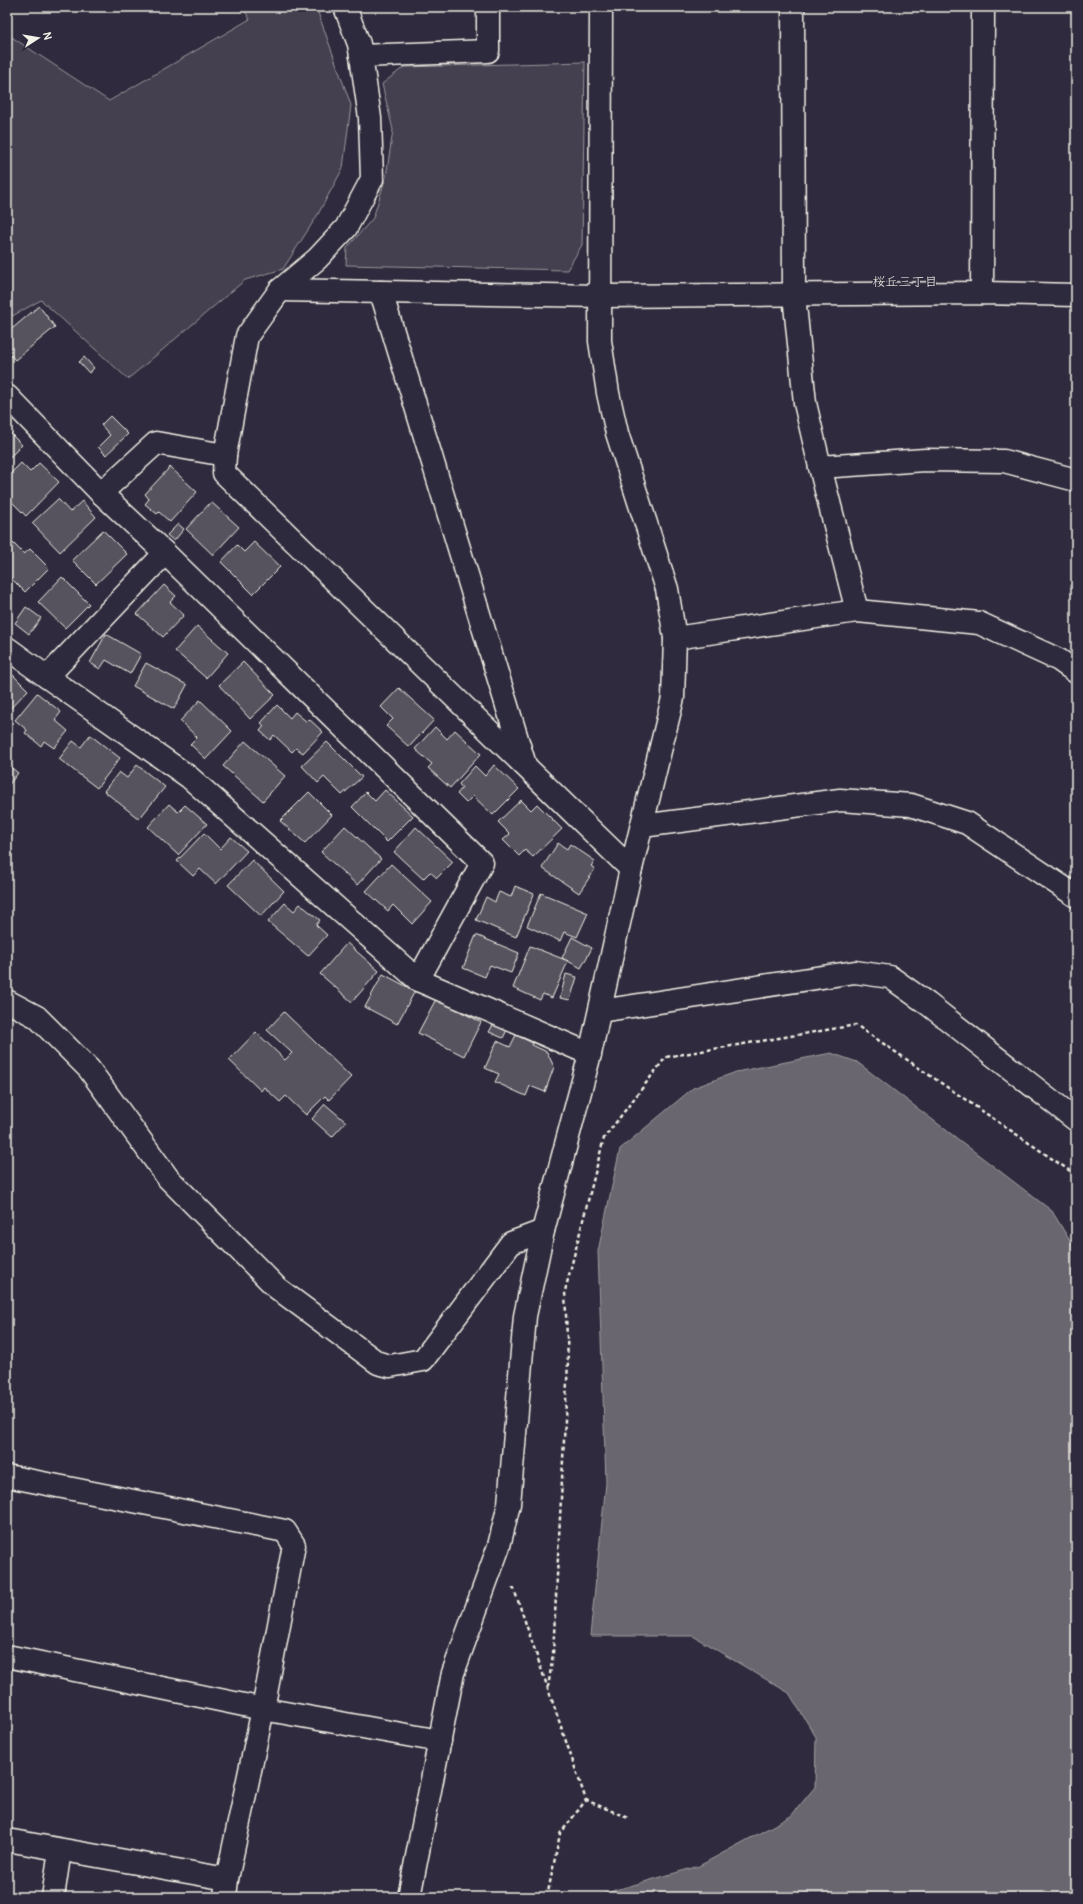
<svg xmlns="http://www.w3.org/2000/svg" width="1083" height="1904" font-family="Pangolin,'Klee One',sans-serif">
<style>
.green{fill:#454050;stroke:#9c989c}
.water{fill:#6a6670;stroke:#a19ea0}
.building{fill:#56525f;stroke:#f4f1e8}
.lines{fill:none;stroke-linecap:round;stroke-linejoin:round}
.street-casing{stroke:#f4f1e8;stroke-width:25}
.secondary-casing{stroke:#f4f1e8;stroke-width:25}
.path{stroke:#f4f1e8;stroke-width:2.5;stroke-dasharray:4 3;stroke-linecap:butt}
.street{stroke:#2f2a3d;stroke-width:22}
.secondary{stroke:#2f2a3d;stroke-width:22}
.labels{text-anchor:middle;dominant-baseline:central;stroke-width:3;stroke-linejoin:round;paint-order:stroke}
.neighbourhood-label{font-size:13px;fill:#f4f1e8;stroke:#2f2a3d}
</style>
<rect width="100%" height="100%" fill="#2f2a3d"/>
<filter id="ink" filterUnits="userSpaceOnUse"><feTurbulence type="fractalNoise" baseFrequency=".025" numOctaves="2"/><feDisplacementMap in="SourceGraphic" scale="8" xChannelSelector="R" yChannelSelector="G"/><feConvolveMatrix kernelMatrix="1 2 1 2 8 2 1 2 1" color-interpolation-filters="sRGB"/></filter>
<g filter="url(#ink)">
<g class="green">
<path d="M242 7H316L351 105 343 168 317 216 283 269 245 280 128 379 41 300 7 319V34L109 101 250 19Z"/>
<path d="M585 62 582 245 567 270 346 265 347 248 373 218 386 177 393 130 382 84 404 67Z"/>
</g>
<path class="water" d="M831 1053 857 1062 1052 1211 1076 1251V1897H592L699 1866 791 1816 815 1787 816 1737 789 1693 693 1636H590L606 1483 598 1251 620 1149 693 1088 736 1072Z"/>
<g class="building">
<path d="M39 306 55 327 15 360 7 351V333Z"/>
<path d="M84 357 94 368 89 373 79 362Z"/>
<path d="M110 416 128 434 106 455 98 447 110 435 101 425Z"/>
<path d="M7 430 22 445 7 460Z"/>
<path d="M21 463 30 472 39 463 59 482 26 516 7 497V477Z"/>
<path d="M170 467 197 492 170 522 159 512 157 514 145 504 149 499 145 494Z"/>
<path d="M58 499 70 512 82 501 96 517 60 552 32 523Z"/>
<path d="M211 502 239 527 213 555 186 529Z"/>
<path d="M178 524 184 529 174 541 167 535Z"/>
<path d="M7 526 11 530 7 534Z"/>
<path d="M103 530 127 554 96 584 72 560Z"/>
<path d="M254 542 280 567 253 594 221 562 237 545 244 552Z"/>
<path d="M13 543 24 554 30 549 49 568 25 592 7 574V550Z"/>
<path d="M62 577 89 604 65 628 38 602Z"/>
<path d="M164 585 176 596 170 602 184 615 163 637 137 614Z"/>
<path d="M26 607 41 618 29 634 15 623Z"/>
<path d="M197 626 228 653 206 678 175 651Z"/>
<path d="M106 634 141 654 130 674 106 660 100 669 90 663Z"/>
<path d="M243 662 275 695 250 719 219 685Z"/>
<path d="M146 663 187 685 174 709 133 686Z"/>
<path d="M11 673 28 690 7 712V677Z"/>
<path d="M399 688 434 720 409 747 386 726 393 719 381 707Z"/>
<path d="M37 693 61 712 55 720 68 731 54 748 44 741 41 746 25 733 27 730 15 720Z"/>
<path d="M200 700 232 731 206 759 190 744 197 737 180 721Z"/>
<path d="M277 705 290 718 295 712 307 722 309 719 323 732 303 753 296 748 292 752 274 735 270 740 260 731 264 726 261 723Z"/>
<path d="M435 727 447 739 455 730 481 754 450 788 428 768 432 764 415 749Z"/>
<path d="M90 735 120 758 97 788 59 759 73 741 81 747Z"/>
<path d="M245 741 285 776 263 801 223 766Z"/>
<path d="M327 742 362 777 342 795 324 777 318 783 302 766Z"/>
<path d="M7 764 18 773 7 787Z"/>
<path d="M137 765 165 787 139 819 104 791 119 772 127 778Z"/>
<path d="M494 765 519 789 493 815 473 796 466 803 457 794 462 788 459 784 475 766 485 776Z"/>
<path d="M385 790 413 816 387 842 352 807 366 792 375 801Z"/>
<path d="M309 792 332 815 305 843 280 821Z"/>
<path d="M521 800 531 810 537 804 562 829 533 857 525 850 519 856 503 840 510 834 498 822Z"/>
<path d="M169 804 178 812 185 805 207 824 178 855 148 827Z"/>
<path d="M345 826 381 859 357 885 321 852Z"/>
<path d="M416 827 453 862 437 878 430 872 423 879 394 852Z"/>
<path d="M204 833 220 849 231 837 247 851 216 884 200 869 193 876 177 861Z"/>
<path d="M558 843 567 849 570 844 595 861 591 866 595 869 579 893 542 868Z"/>
<path d="M252 860 284 891 261 916 228 885Z"/>
<path d="M391 864 432 902 412 924 393 905 388 911 366 891Z"/>
<path d="M515 886 534 894 516 937 476 920 486 897 495 902 499 892 511 897Z"/>
<path d="M541 893 588 913 577 937 564 932 560 941 527 926Z"/>
<path d="M285 903 294 911 300 904 320 920 316 925 327 935 308 956 268 922Z"/>
<path d="M476 935 519 953 511 973 490 965 485 977 463 968Z"/>
<path d="M572 937 592 948 581 968 562 958Z"/>
<path d="M347 943 379 971 352 1002 320 974Z"/>
<path d="M530 946 568 961 552 998 543 994 540 1000 513 988Z"/>
<path d="M383 974 415 991 397 1024 365 1007Z"/>
<path d="M566 974 577 977 570 1000 560 998Z"/>
<path d="M436 999 481 1022 464 1056 418 1033Z"/>
<path d="M284 1012 351 1077 329 1100 325 1096 306 1115 286 1096 280 1102 264 1087 261 1091 229 1060 256 1032 285 1060 292 1053 267 1030Z"/>
<path d="M494 1023 507 1030 503 1038 489 1032Z"/>
<path d="M516 1035 533 1043 532 1045 547 1052 554 1067 545 1092 530 1086 526 1096 495 1082 499 1074 485 1068 497 1041 510 1047Z"/>
<path d="M325 1104 346 1122 332 1137 312 1119Z"/>
</g>
<g class="lines">
<defs>
<g id="street">
<path d="M345 7 359 44 361 56 370 118 372 179 346 228 317 259 280 290 247 336 225 455 224 473 631 869"/>
<path d="M793 7 794 295 805 403 820 467 857 611"/>
<path d="M361 56 488 51V7"/>
<path d="M280 290 601 296"/>
<path d="M381 292 525 765"/>
<path d="M982 293 983 7"/>
<path d="M7 396 101 493 165 553 482 863 418 980"/>
<path d="M820 467 925 460 1004 461 1076 480"/>
<path d="M101 493 156 443 225 455"/>
<path d="M675 638 857 611 979 623 1059 660 1076 672"/>
<path d="M7 648 47 677 189 777 418 980 590 1054"/>
<path d="M47 677 165 553"/>
<path d="M642 826 840 800 911 805 967 823 1076 896"/>
<path d="M7 1001 37 1017 89 1069 168 1178 277 1288 378 1363 390 1366 423 1360 511 1243 543 1231"/>
<path d="M600 1011 855 972 890 977 928 1004 1076 1120"/>
<path d="M7 1476 285 1531 294 1545 263 1709 227 1879 225 1897"/>
<path d="M7 1840 227 1879"/>
<path d="M53 1897 60 1850"/>
</g>
<g id="secondary">
<path d="M601 296 982 293 1076 295"/>
<path d="M7 1656 263 1709 440 1741"/>
<path d="M409 1897 453 1673 499 1546 509 1504 525 1316 543 1231 590 1054 631 869 673 698 675 638 667 589 617 433 608 393 600 341 601 7"/>
</g>
</defs>
<use href="#street" class="street-casing"/>
<use href="#secondary" class="secondary-casing"/>
<g class="path">
<path d="M512 1588 514 1589 586 1800 628 1818"/>
<path d="M548 1688 553 1654 568 1362 565 1291 604 1138 666 1057 856 1025 1076 1175"/>
<path d="M547 1897 560 1834 586 1800"/>
</g>
<use href="#street" class="street"/>
<use href="#secondary" class="secondary"/>
</g>
</g>
<g class="labels">
<g class="neighbourhood-label">
<text x="905" y="282">桜丘三丁目</text>
</g>
</g>
<rect width="1083" height="1904" fill="none" stroke="#2f2a3d" stroke-width="24"/>
<rect x="12" y="12" width="1059" height="1880" fill="none" stroke="#f4f1e8" stroke-width="1.5" filter="url(#ink)"/>
<g transform="translate(38 38) rotate(78)" stroke="#2f2a3d" stroke-width="3" paint-order="stroke">
<path d="M0-3L7 15L0 10L-7 15Z" fill="#f4f1e8"/>
<text y="-6" font-size="11" font-weight="bold" text-anchor="middle" fill="#f4f1e8">N</text>
</g>
</svg>
